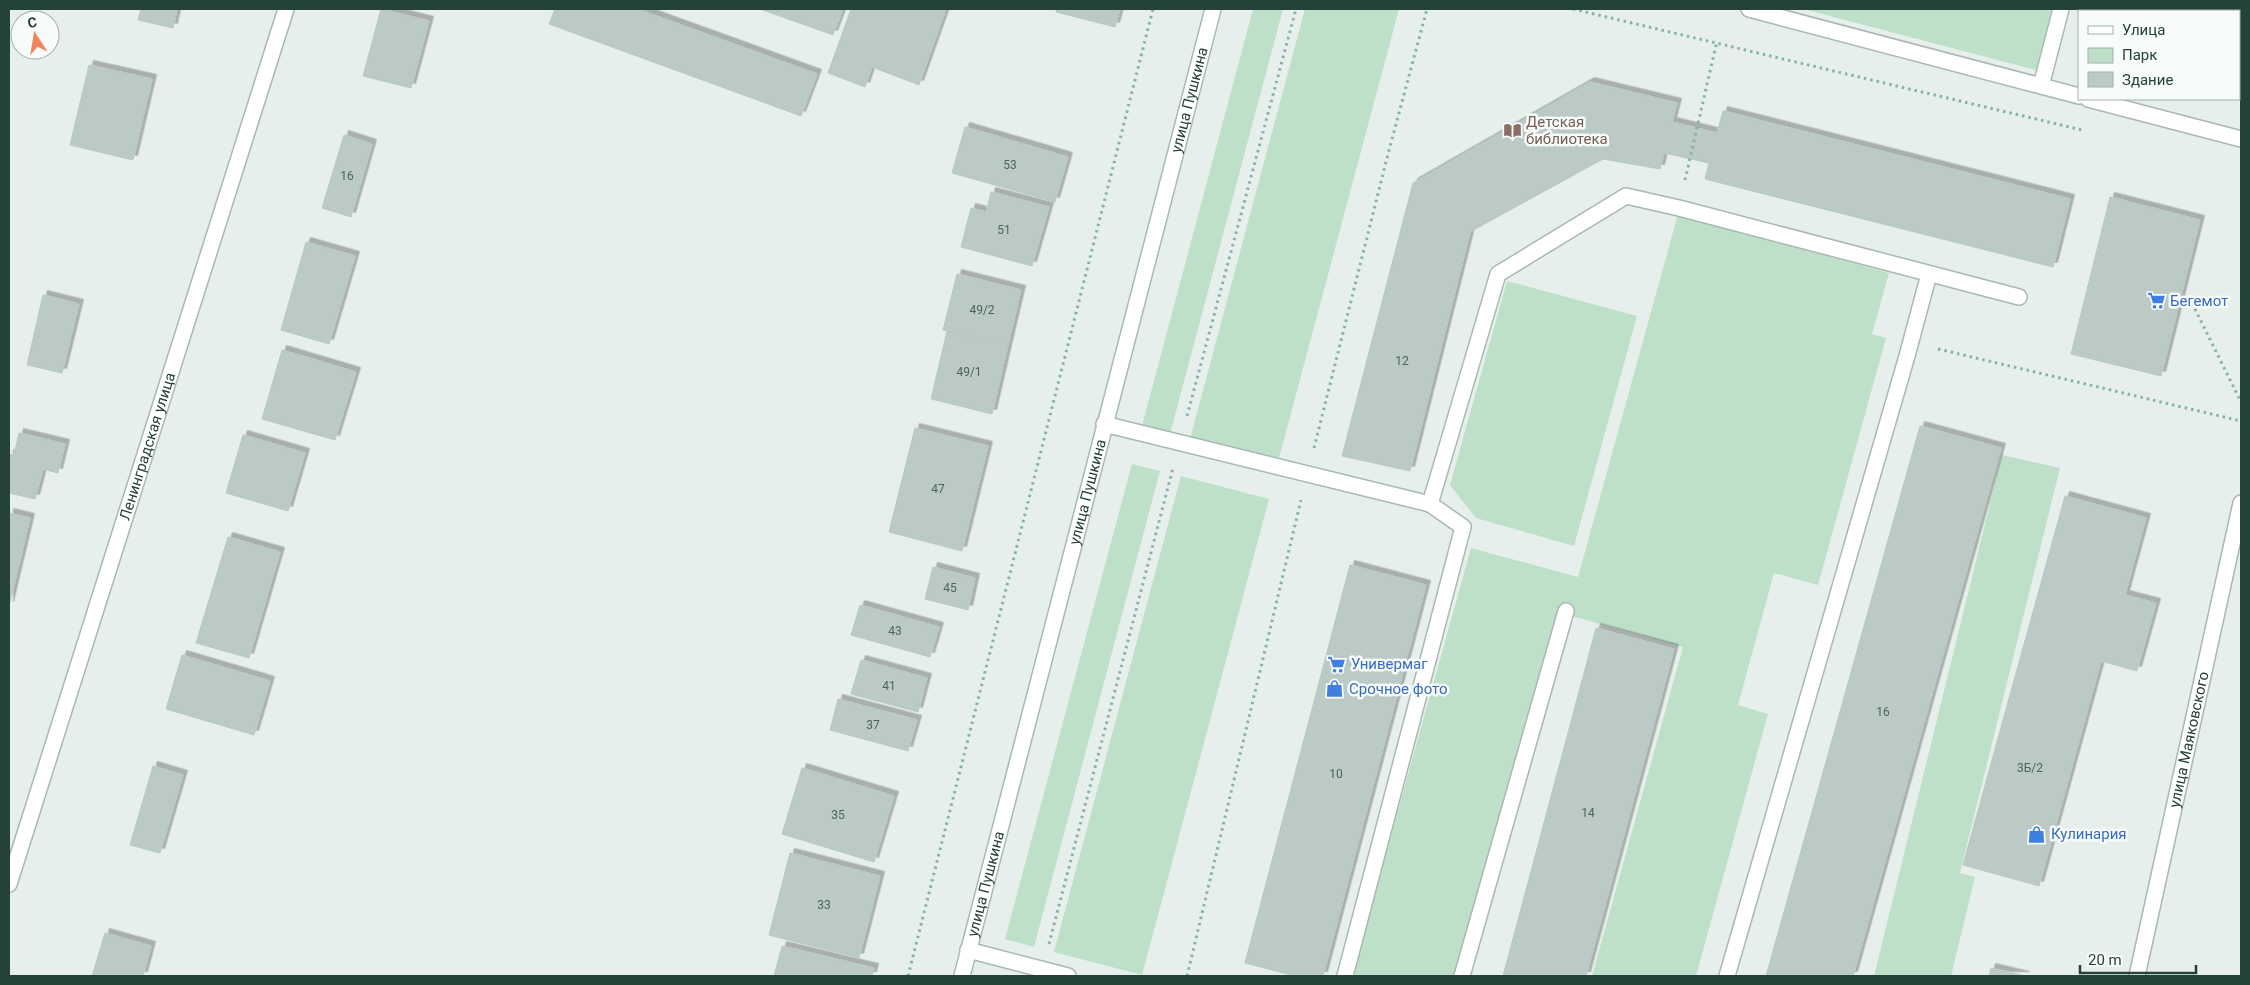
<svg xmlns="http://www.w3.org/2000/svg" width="2250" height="985" font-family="Roboto,sans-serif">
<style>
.green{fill:#bfe0c8}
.building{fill:#bbcac4;stroke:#b8c9c2;filter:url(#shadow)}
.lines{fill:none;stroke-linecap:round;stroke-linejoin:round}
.service-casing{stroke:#a8b8b2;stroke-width:18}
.minor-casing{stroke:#a8b8b2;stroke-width:18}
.secondary-casing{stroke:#a4bbb3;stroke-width:18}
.path{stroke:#86b3a5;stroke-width:3;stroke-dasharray:2.5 4;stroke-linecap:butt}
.service{stroke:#fff;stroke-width:15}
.minor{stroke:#fff;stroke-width:15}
.secondary{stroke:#fff;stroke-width:15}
.labels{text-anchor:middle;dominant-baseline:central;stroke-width:5;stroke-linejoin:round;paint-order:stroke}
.number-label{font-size:12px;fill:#4a645c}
.street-label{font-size:15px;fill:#24423a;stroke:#f7fbf9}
.education-label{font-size:15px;fill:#785e54;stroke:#f7fbf9;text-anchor:start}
.shop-label{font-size:15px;fill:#366cbe;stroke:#f7fbf9;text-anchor:start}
</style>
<defs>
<filter id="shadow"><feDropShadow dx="4.5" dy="-4.5" stdDeviation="0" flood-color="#0004"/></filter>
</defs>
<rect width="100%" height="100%" fill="#e6efeb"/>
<g class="green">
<path d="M1253 9H1283L1170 434 1142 426Z"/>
<path d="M1305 9H1399L1278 462 1190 439Z"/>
<path d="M1803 9H2052L2036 70Z"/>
<path d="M1678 214 1889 273 1872 334 1886 338 1818 585 1774 573 1738 705 1768 714 1696 976H1592L1683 647 1568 615 1468 976H1352L1471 548 1578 577Z"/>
<path d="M1507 281 1637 316 1574 546 1476 518 1450 485Z"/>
<path d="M2002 455 2060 468 1960 873 1975 877 1951 976H1874Z"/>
<path d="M1132 464 1160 471 1034 947 1005 939Z"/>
<path d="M1181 476 1269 499 1142 975 1054 952Z"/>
</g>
<g class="building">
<path d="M141 9H177L173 28 138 20Z"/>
<path d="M381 9 429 21 411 88 363 76Z"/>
<path d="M555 9H637L817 74 801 116 549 24Z"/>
<path d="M760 9H843L833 35Z"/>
<path d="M851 9H946L919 85 872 67 865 87 828 73Z"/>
<path d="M1057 9H1120L1115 27 1056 12Z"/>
<path d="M2215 9H2241V58L2239 57V11H2215Z"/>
<path d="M89 65 152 79 133 160 70 145Z"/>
<path d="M1590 82 1677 103 1672 122 1717 133 1723 111 2070 199 2053 267 1705 179 1709 163 1664 153 1660 169 1603 159 1470 232 1410 471 1342 456 1413 183Z"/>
<path d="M965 127 1068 157 1055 202 952 173Z"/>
<path d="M344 135 372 144 351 217 322 208Z"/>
<path d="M991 192 1049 207 1032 266 961 247 971 208 986 212Z"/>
<path d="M2110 197 2200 220 2161 376 2071 354Z"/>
<path d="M306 242 355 256 329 344 281 330Z"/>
<path d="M957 274 1021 290 1008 345 943 330Z"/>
<path d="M43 295 79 304 62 373 27 365Z"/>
<path d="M947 331 1008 345 992 414 931 399Z"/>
<path d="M282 350 356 372 335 440 262 419Z"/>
<path d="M1920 426 2001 448 1853 976H1766Z"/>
<path d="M915 428 988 446 962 551 889 532Z"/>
<path d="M19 433 65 444 58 473 43 469 35 499 9 493V454L14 455Z"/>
<path d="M243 435 305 453 288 511 226 493Z"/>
<path d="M2065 496 2146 518 2125 595 2156 603 2137 671 2101 661 2039 886 1963 865Z"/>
<path d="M9 513 30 518 9 606Z"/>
<path d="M228 537 280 552 249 658 196 643Z"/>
<path d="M1350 565 1426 585 1323 976H1295L1245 963Z"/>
<path d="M933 567 975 578 968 610 925 599Z"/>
<path d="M860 605 939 627 930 657 851 635Z"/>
<path d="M1596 628 1674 649 1586 976H1503Z"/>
<path d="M182 655 270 681 254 735 166 709Z"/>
<path d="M861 660 927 678 918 712 851 694Z"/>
<path d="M838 699 917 720 908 751 830 730Z"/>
<path d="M153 766 183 775 160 853 130 845Z"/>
<path d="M802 768 894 796 874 862 782 834Z"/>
<path d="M790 853 880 876 859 958 769 935Z"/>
<path d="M105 933 151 946 143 976H92Z"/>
<path d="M782 946 874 968 872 976H774Z"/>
<path d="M1991 968 2025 976H1989Z"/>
</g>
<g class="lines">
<defs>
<g id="service">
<path d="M2041 86 2061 9"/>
<path d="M1104 424 1430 504 1498 274 1626 196 1679 208 2019 297"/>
<path d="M968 950 1068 976"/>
<path d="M1345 976 1463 527 1430 504"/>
<path d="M1462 976 1566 611"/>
<path d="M1727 976 1907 356 1929 274"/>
</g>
<g id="minor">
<path d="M1749 9 2079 96"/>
<path d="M2088 99 2241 139"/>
<path id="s1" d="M9 884 286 9"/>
<path id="s2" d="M2137 976 2241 503"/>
</g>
<g id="secondary">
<path id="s3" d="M962 976 1213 9"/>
</g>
</defs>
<use href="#service" class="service-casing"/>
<use href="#minor" class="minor-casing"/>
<use href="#secondary" class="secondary-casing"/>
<g class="path">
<path d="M1573 9 2082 130"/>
<path d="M1685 180 1717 41"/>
<path d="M2192 303 2241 402"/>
<path d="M1938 349 2241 421"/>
<path d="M1187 416 1296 9"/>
<path d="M1314 448 1388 154 1427 9"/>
<path d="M1049 944 1173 468"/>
<path d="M908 976 1153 9"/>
<path d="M1187 976 1301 500"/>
</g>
<use href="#service" class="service"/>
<use href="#minor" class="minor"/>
<use href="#secondary" class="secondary"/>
</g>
<defs>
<symbol id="library-bare" viewBox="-9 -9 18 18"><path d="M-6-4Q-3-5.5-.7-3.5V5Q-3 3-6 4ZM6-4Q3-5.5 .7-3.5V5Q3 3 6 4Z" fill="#8d6e63" stroke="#f7fbf9" stroke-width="2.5" paint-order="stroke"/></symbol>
<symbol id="supermarket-bare" viewBox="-9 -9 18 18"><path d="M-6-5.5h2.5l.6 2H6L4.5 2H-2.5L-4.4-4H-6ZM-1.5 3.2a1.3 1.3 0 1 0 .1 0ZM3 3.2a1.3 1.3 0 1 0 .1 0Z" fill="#3f7fe0" stroke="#f7fbf9" stroke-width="2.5" paint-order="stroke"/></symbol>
<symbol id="shop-bare" viewBox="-9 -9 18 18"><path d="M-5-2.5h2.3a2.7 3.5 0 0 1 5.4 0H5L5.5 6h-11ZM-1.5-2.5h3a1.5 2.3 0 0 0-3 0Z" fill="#3f7fe0" stroke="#f7fbf9" stroke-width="2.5" paint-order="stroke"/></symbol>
</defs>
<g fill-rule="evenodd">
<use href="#library-bare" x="1500" y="118" width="25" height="25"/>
<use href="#supermarket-bare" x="2144" y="288" width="25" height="25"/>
<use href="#supermarket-bare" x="1324" y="652" width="25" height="25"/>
<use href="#shop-bare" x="1322" y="676" width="25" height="25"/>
<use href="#shop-bare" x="2024" y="822" width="25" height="25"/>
</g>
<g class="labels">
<g class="number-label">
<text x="1010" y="165">53</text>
<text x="347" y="176">16</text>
<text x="1004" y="230">51</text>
<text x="982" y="310">49/2</text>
<text x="1402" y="361">12</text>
<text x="969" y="372">49/1</text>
<text x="938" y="489">47</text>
<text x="950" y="588">45</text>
<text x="895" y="631">43</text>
<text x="889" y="686">41</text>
<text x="1883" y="712">16</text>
<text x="873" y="725">37</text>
<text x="2030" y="768">3Б/2</text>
<text x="1336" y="774">10</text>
<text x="1588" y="813">14</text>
<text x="838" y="815">35</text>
<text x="824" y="905">33</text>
</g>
<g class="street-label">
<text stroke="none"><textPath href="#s3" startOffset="905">улица Пушкина</textPath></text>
<text stroke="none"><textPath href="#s1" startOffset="459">Ленинградская улица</textPath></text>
<text stroke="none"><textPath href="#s3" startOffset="500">улица Пушкина</textPath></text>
<text stroke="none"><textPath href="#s2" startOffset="242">улица Маяковского</textPath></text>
<text stroke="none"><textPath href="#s3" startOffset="95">улица Пушкина</textPath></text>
</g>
<g class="education-label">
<text x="1526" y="122">Детская<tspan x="1526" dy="17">библиотека</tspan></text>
</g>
<g class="shop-label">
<text x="2170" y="301">Бегемот</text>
<text x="1351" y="664">Универмаг</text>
<text x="1349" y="689">Срочное фото</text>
<text x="2051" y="834">Кулинария</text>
</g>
</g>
<rect width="2250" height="985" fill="none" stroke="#24423a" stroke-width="20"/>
<rect x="2078" y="10" width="162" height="90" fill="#f7fbf9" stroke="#a3b1ad"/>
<rect x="2088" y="26" width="25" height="8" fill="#ffffff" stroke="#a3b1ad"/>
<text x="2122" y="35" font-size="15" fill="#24423a">Улица</text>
<rect x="2088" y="48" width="25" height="15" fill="#bfe0c8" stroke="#a3b1ad"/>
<text x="2122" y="60" font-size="15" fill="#24423a">Парк</text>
<rect x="2088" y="72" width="25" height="15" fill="#bbcac4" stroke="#a3b1ad"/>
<text x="2122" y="85" font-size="15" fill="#24423a">Здание</text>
<g transform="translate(35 35) rotate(348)"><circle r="24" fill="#f7fbf9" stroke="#a3b1ad"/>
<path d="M0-4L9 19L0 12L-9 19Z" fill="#f4845f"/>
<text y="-8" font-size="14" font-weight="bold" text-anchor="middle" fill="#24423a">С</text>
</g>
<path d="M2080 965v8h116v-8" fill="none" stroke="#24423a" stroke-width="2.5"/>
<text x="2088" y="965" font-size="15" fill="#24423a" stroke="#f7fbf9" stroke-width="4" paint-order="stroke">20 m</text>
</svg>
